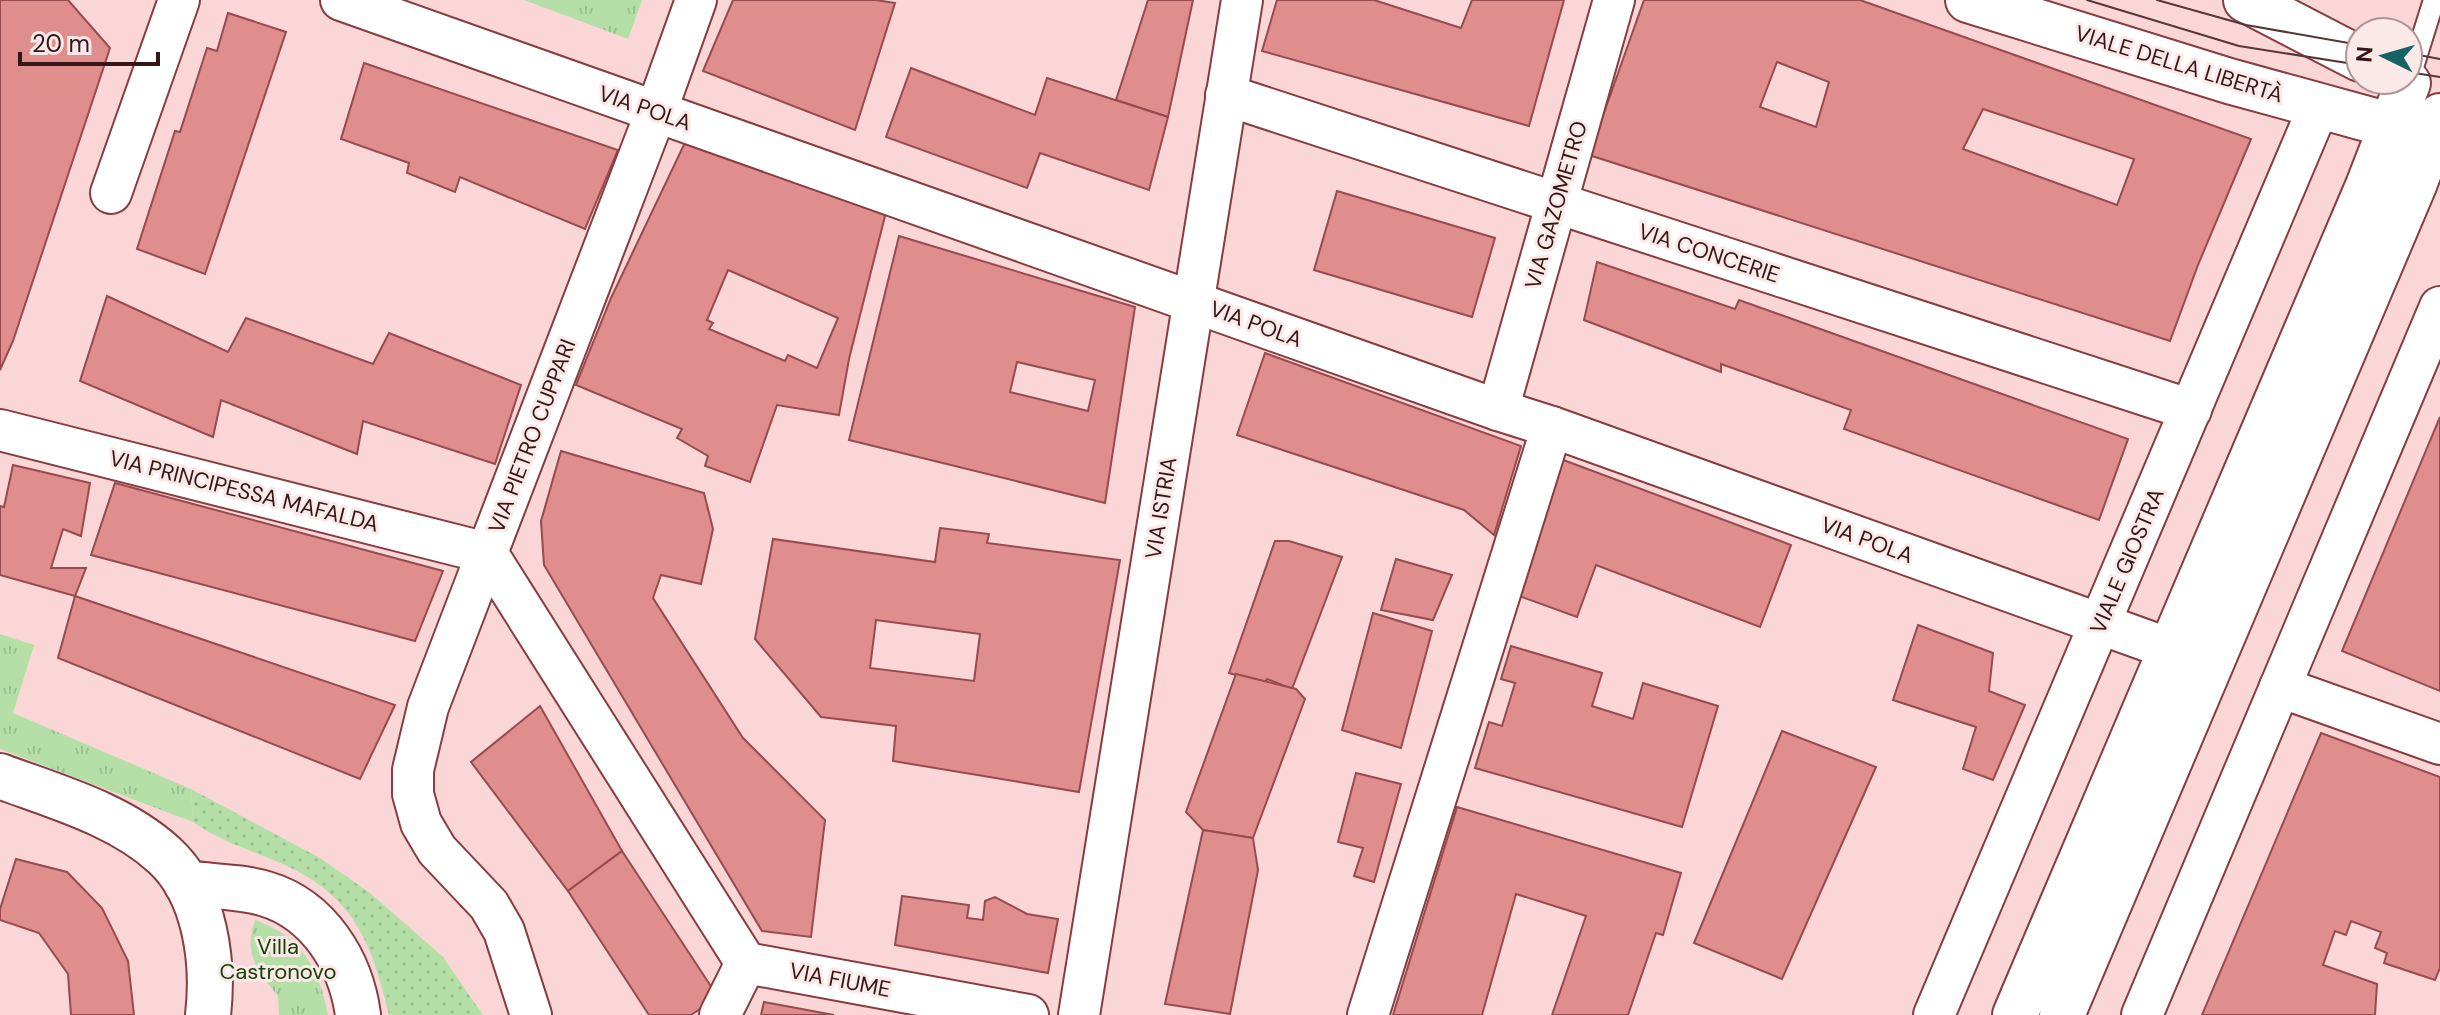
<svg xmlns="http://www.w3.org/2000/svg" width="2440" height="1015" font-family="'DM Sans',sans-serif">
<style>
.grass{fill:url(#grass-dots)}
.park{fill:url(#park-tufts)}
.building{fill:#df8d8d;stroke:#974b4e;stroke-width:2;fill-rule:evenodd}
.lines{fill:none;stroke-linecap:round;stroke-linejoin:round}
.service-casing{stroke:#873d40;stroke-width:24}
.minor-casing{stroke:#873d40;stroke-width:44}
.tertiary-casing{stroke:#873d40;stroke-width:48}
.secondary-casing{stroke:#873d40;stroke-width:48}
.primary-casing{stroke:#873d40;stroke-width:48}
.service{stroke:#fff;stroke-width:20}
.minor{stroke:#fff;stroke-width:40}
.tertiary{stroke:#fff;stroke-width:44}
.secondary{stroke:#fff;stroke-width:44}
.primary{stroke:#fff;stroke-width:44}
.tram{stroke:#563536;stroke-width:2}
.labels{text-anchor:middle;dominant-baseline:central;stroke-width:6;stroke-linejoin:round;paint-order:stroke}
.street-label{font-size:22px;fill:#361617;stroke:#fbe9e8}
.park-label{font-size:22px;fill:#154204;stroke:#fbe9e8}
</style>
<defs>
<pattern id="grass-dots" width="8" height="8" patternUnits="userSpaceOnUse" patternTransform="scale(2)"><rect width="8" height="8" fill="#b4e0a8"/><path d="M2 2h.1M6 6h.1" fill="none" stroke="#9bbf90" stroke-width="1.8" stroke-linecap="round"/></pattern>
<pattern id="park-tufts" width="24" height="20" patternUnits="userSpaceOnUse" patternTransform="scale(2)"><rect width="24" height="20" fill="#b4e0a8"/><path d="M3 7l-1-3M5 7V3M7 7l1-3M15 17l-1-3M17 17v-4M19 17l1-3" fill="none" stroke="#9bbf90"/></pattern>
</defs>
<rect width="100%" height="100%" fill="#fad6d6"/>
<path class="grass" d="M191 789 320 858 370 893 443 957 483 1015H389C371 940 353 894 278 862 248 849 220 841 193 822Z"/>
<g class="park">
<path d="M524 0H642L628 39Z"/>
<path d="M0 634 34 645 13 713 191 789 193 822 0 749Z"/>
<path d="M255 920C301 936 319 968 328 1015H279L278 996C257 971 243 954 255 920Z"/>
</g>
<g class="building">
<path d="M0 0H68L110 48 13 341 0 370Z"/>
<path d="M733 0H876L895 3 855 130 703 71Z"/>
<path d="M1148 0H1193L1168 117 1116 100Z"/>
<path d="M1277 0H1374L1461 28 1472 0H1564L1529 126 1262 51Z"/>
<path d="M1644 0H1860L2251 139 2198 265 2170 341 1589 155ZM1777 62 1829 82 1816 127 1760 107ZM1983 109 2134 159 2117 205 1963 149Z"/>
<path d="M228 13 286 32 205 274 137 249 175 131 180 132 207 48 217 51Z"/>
<path d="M364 63 618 150 585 229 460 177 455 192 407 173 409 163 341 139Z"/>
<path d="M911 68 1035 115 1047 78 1168 117 1149 190 1040 153 1027 188 886 137Z"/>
<path d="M690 132 887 208 849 359 839 415 777 405 750 482 705 466 708 456 677 438 682 429 576 385 611 298ZM728 270 838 318 817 368 788 355 785 361 709 329 713 323 707 320Z"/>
<path d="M1337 191 1495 238 1472 317 1314 270Z"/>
<path d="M899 236 1135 307 1105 503 849 440ZM1017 362 1095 380 1088 411 1010 392Z"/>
<path d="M1597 262 1735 309 1739 300 2128 439 2099 520 1844 429 1851 410 1721 364V372L1584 320Z"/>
<path d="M107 296 228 352 246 318 373 364 389 333 521 385 495 464 363 421 357 454 221 400 213 437 80 381Z"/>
<path d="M1265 353 1521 446 1494 535 1464 510 1237 435Z"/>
<path d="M2440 417V691L2342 651Z"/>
<path d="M561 451 704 493 713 529 701 584 661 575 653 598 743 738 825 820 811 937 762 931 544 565 541 521Z"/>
<path d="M1558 458 1791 545 1760 627 1596 565 1577 617 1508 592Z"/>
<path d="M13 465 90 483 81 536 63 529 51 568H86L75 596 0 575V506L4 507Z"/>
<path d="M115 483 443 571 415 641 91 555Z"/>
<path d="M940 528 989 534 987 543 1120 560 1079 792 893 761 896 726 821 717 755 639 773 539 935 562ZM876 620 980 634 974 681 870 668Z"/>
<path d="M1275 541H1289L1342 557 1292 689 1267 679 1265 683 1229 673Z"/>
<path d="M1396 559 1452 575 1433 620 1381 610Z"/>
<path d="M75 596 395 705 360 779 58 658Z"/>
<path d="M1373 613 1432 631 1401 748 1342 730Z"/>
<path d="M1918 625 1993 653 1989 691 2025 705 1993 780 1963 769 1976 727 1893 700Z"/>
<path d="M1511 646 1602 673 1592 706 1633 719 1643 683 1718 706 1682 827 1475 768 1489 722 1502 726 1515 683 1501 679Z"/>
<path d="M1236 674 1296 689 1305 699 1253 838 1203 830 1186 812Z"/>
<path d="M540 706 622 851 568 891 471 762Z"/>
<path d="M1782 731 1876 767 1782 979 1694 943Z"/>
<path d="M2321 733 2440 777V968L2435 980 2384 963 2387 953 2375 948 2381 932 2351 921 2346 935 2335 931 2323 965 2377 984 2375 1015H2202Z"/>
<path d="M1356 773 1401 784 1374 882 1354 876 1363 848 1338 842Z"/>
<path d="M1457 807 1681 873 1663 935 1656 933 1628 1015H1552L1586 916 1516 894 1482 1015H1393Z"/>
<path d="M1203 830 1253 838 1258 870 1230 1014 1165 1004Z"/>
<path d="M622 851 718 997 691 1015H649L568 891Z"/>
<path d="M16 859 67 872 102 908 128 961 134 1015H71L68 974 39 933 0 920V909Z"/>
<path d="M902 896 969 905 967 918 983 920 985 901 995 897 1027 914 1058 919 1048 973 895 945Z"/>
<path d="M764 1002 834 1015H761Z"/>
</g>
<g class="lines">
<defs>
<path id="service" d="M2408 83 2434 0"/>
<g id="minor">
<path d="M341 0 1498 410 1552 427 2170 649"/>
<path d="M696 0 656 112 487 553 746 963"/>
<path d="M1226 95 2191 410"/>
<path d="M111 193 179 0"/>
<path d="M1498 410 1614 0"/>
<path d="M0 430 487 553 428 707 413 770V794L421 823 437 850 489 905 504 931 531 1015"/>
<path d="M2280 687 2440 744"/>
<path d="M746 963 1028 1015"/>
<path d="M720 1015 746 963"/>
<path d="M1079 1015 1242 0"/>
<path d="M1368 1015 1552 427"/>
<path d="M1934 1015 2319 106"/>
<path d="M2142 1015 2440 307"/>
</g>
<path id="tertiary" d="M186 883C211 887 241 886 266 894 319 910 351 962 358 1015"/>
<path id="secondary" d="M0 776C56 797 119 814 164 855 206 893 214 963 208 1015"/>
<g id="primary">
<path d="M1968 0 2229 81 2418 133"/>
<path d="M2246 0 2360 59"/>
<path d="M2015 1015 2368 186 2408 83"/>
<path d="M2062 1015 2414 185 2440 116"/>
</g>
</defs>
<use href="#service" class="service-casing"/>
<use href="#minor" class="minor-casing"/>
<use href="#tertiary" class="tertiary-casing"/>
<use href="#secondary" class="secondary-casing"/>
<use href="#primary" class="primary-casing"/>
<use href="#service" class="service"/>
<use href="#minor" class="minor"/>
<use href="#tertiary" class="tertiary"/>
<use href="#secondary" class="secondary"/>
<use href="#primary" class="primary"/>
<g class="tram">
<path d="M2087 0 2239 46 2360 65"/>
<path d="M2157 0 2246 25 2360 45"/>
<path d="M2408 53 2440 59"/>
<path d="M2408 72 2440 77"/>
</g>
</g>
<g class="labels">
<g class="street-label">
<text transform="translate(2179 64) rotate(17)">VIALE DELLA LIBERTÀ</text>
<text transform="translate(645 108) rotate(19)">VIA POLA</text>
<text transform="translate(1556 205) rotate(-74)">VIA GAZOMETRO</text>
<text transform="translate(1709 253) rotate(18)">VIA CONCERIE</text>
<text transform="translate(1256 324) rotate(20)">VIA POLA</text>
<text transform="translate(532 436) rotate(-69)">VIA PIETRO CUPPARI</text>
<text transform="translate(244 491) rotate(14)">VIA PRINCIPESSA MAFALDA</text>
<text transform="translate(1161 508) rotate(-81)">VIA ISTRIA</text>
<text transform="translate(1867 540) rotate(20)">VIA POLA</text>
<text transform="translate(2127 561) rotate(-67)">VIALE GIOSTRA</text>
<text transform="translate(840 980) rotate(11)">VIA FIUME</text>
</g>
<g class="park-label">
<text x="278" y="946">Villa<tspan x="278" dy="25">Castronovo</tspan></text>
</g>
</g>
<g transform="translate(2384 56) rotate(275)"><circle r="38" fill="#fbe9e8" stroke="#ac9594" stroke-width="2"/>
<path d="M0-6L14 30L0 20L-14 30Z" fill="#146467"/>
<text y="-12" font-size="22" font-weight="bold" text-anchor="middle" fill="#361617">N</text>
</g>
<path d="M20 52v12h138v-12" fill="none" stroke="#361617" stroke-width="4"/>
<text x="32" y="52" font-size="24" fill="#361617" stroke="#fbe9e8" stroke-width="6" paint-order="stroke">20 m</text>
</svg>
